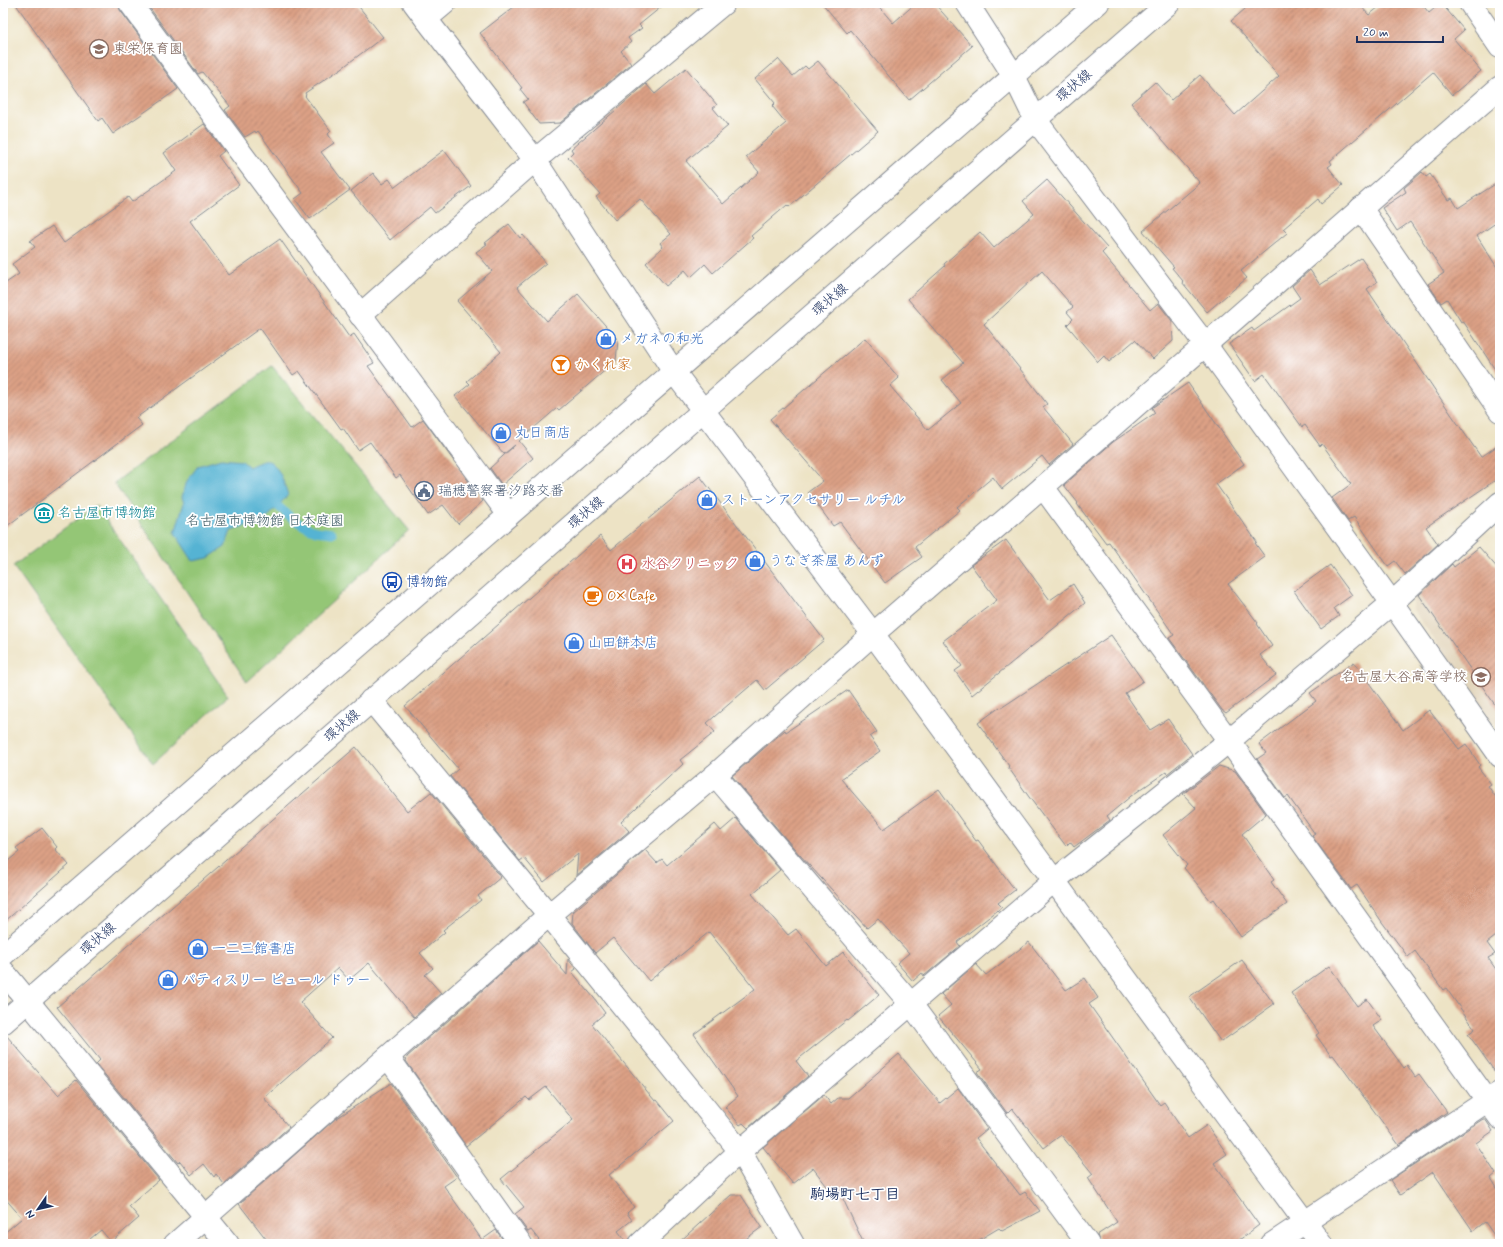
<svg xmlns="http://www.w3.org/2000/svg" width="1503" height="1247" font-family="Mynerve,'Klee One',sans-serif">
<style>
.built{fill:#e0d2b6}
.garden{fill:#94c676;stroke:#587a6a}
.water{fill:#54b3d3;stroke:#387198}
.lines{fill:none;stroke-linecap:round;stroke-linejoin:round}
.stream{stroke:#54b3d3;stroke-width:9}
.building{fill:url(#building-hatch)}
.minor-casing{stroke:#848992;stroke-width:24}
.major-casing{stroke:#848992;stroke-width:24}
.minor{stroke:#fff;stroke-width:22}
.major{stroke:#fff;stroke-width:22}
.labels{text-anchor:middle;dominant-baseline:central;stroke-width:3.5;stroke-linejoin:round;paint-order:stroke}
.education-label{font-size:14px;fill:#785e54;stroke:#fff;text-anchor:start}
.street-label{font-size:14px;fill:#1b2f5e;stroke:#fff}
.shop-label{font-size:14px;fill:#366cbe;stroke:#fff;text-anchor:start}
.food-label{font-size:14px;fill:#c56008;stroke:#fff;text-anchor:start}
.service-label{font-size:14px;fill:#4e5e75;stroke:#fff;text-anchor:start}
.culture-label{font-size:14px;fill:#0d838f;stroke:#fff;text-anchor:start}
.park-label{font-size:14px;fill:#3f5c65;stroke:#fff}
.health-label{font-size:14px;fill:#be3a42;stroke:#fff;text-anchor:start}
.transit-label{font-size:14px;fill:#164399;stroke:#fff;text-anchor:start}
.neighbourhood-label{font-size:15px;font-weight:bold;fill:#1b2f5e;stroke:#fff}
</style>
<defs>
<pattern id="building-hatch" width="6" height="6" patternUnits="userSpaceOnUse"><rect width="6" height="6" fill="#dca085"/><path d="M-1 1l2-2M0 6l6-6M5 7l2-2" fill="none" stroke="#b28370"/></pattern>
</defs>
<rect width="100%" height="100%" fill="#fff"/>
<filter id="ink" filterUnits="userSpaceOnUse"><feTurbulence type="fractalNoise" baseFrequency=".025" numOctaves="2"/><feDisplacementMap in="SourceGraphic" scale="8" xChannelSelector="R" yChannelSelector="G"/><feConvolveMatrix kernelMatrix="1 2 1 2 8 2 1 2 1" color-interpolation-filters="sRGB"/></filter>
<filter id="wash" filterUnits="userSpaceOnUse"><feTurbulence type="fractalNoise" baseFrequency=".012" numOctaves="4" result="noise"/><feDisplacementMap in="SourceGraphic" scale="16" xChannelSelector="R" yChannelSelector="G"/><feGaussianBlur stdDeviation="0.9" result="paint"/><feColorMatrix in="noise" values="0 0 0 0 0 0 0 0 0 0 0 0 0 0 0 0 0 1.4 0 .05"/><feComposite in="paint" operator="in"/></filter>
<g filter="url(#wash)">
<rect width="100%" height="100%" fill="#ede3c5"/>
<path class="built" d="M1452 565 1500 624V731L1413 610V597Z"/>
<g class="garden">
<path d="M272 366 409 530 247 682 114 483Z"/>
<path d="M96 505 228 696 153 764 13 566Z"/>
</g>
<path class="water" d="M221 459 242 461 249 467C253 465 259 462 264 461 277 458 285 486 288 495L266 519 231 531 225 547 208 558 193 561 175 533 184 503 182 497 187 481 198 466Z"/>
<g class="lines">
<path class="stream" d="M270 499C283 511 299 526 316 531 321 532 327 532 332 533"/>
</g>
<g id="blocks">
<g class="building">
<path d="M15 3H118L120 10 178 89 113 134 102 118 98 121Z"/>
<path d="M146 3H356L383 37 342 68 305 93 306 95 305 96 331 131 328 134 334 143 321 152 350 190 310 219 295 199 303 193 258 131 256 133 255 131 245 137 225 110 230 106 202 72 198 74Z"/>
<path d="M519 3H666L639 25 642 28 628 38 631 42 621 51 631 64 560 123 539 124 523 102 528 99 520 89 522 88 480 33Z"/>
<path d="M822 3H876L893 23 916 3H934L972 46 909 100 850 30 847 33Z"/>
<path d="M1252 3H1358L1369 15 1384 3H1421L1429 13 1441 3 1464 30 1454 39 1481 71 1452 95 1433 72 1330 161 1332 164 1328 167 1343 185 1321 204 1318 199 1283 229 1287 233 1241 271 1247 278 1207 312 1182 282 1183 281 1172 268 1174 267 1143 231 1200 183 1131 103 1155 82 1171 100 1200 75 1235 115 1279 76 1231 21Z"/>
<path d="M778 59 793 76 805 66 808 69 818 61 878 131 789 207 787 205 751 236 753 238 713 273 705 264 691 277 685 270 666 286 646 263 663 247 660 243 671 234 640 199 615 220 596 197 600 194 568 157 573 152 571 149 646 84 655 94 686 68 717 105 713 108 728 126 686 161 723 204 759 172 746 157 786 123 772 106 775 103 755 79Z"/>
<path d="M204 124 224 151 218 156 239 185 190 221 229 275 280 239 349 337 354 334 374 363 368 366 412 427 423 419 483 501 458 524 443 505 428 515 400 475 396 478 370 442 358 450 343 428 341 429 299 371 293 375 260 328 136 418 142 425 3 529V285L19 274 12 264 35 247 30 241 52 226 64 243 128 197 132 202 176 171 164 153Z"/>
<path d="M444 150 471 186 435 213 430 207 390 240 351 191 373 173 382 184 389 179 395 187Z"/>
<path d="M1422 172 1426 177 1430 174 1448 200 1452 198 1458 208 1500 181V220L1477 236 1500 272V377L1463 321 1461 322 1447 299 1441 303 1428 284 1444 273 1410 222 1397 231 1382 208 1406 192 1404 188Z"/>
<path d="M1047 180 1107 248 1102 253 1150 310 1158 303 1172 321 1173 341 1153 359 1135 340 1109 362 1104 356 1098 362 1067 325 1073 319 1067 312 1073 307 1042 271 984 324 1028 379 1047 404 1043 407 1073 444 1049 465 1042 456 1002 489 993 477 957 507 960 510 915 547 922 557 885 583 840 522 833 526 808 492 823 481 770 419 865 338 899 378 890 386 928 430 961 403 942 380 963 363 908 299 945 266 944 264 980 232 994 248 1034 214 1023 201Z"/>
<path d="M509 224 520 238 523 235 546 263 517 287 547 321 578 294 618 340 616 361 559 410 557 408 519 441 533 458 502 485 490 468 515 445 504 454 455 396 470 384 467 381 501 352 457 301 492 271 476 252 487 244 485 243Z"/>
<path d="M1361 258 1377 282 1367 289 1451 414 1481 457 1500 444V477L1426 527 1438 544 1405 574 1395 561 1388 566 1354 517 1348 521 1332 498 1351 484 1322 444 1320 446 1305 425 1302 427 1264 374 1255 381 1229 344 1252 328 1254 331 1300 298 1292 286 1310 270 1320 285Z"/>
<path d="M1188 383 1244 464 1216 484 1257 542 1255 543 1265 557 1228 584 1258 623 1257 624 1272 646 1260 655 1276 675 1226 713 1222 710 1169 638 1174 635 1109 542 1106 543 1077 504 1078 503 1064 485 1113 442 1155 413 1152 408 1153 407Z"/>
<path d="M700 476 824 640 765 690 757 680 707 723 715 732 680 760 683 764 621 822 629 831 576 876 578 854 544 882 524 858 520 861 450 776 458 769 405 706 600 536 611 550Z"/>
<path d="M1006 540 1050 600 1073 584 1085 603 972 695 955 671 962 666 943 641 997 600 971 565Z"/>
<path d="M1479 547 1500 571V712L1419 595 1452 564 1454 567Z"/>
<path d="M1330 565 1352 595 1334 608 1339 616 1321 629 1294 591Z"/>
<path d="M1111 635 1143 681 1125 693 1150 730 1168 719 1192 754 1167 774 1166 772 1131 796 1107 816 1110 820 1074 847 1070 842 1066 846 1029 797 1008 767 1009 766 978 723 1000 707 1001 708Z"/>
<path d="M1354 662 1403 730 1429 710 1459 749 1466 744 1480 765 1478 767 1491 784 1488 786 1500 803V933L1487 943 1495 954 1488 958 1500 975V1079L1468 1034 1475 1029 1446 988 1443 990 1415 951 1408 957 1382 922 1357 885 1351 889 1312 836 1315 834 1288 796 1285 798 1257 759 1266 753 1259 744 1316 701 1310 693Z"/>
<path d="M848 690 877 732 870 737 880 751 841 779 884 829 939 789 976 841 978 840 1015 890 998 903 1002 907 957 942 960 946 924 976 922 973 913 981 897 963 909 953 878 919 867 928 799 854 732 776 785 730 786 732Z"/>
<path d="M356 747 407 811 431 792 501 877 478 896 481 900 443 930 445 932 420 953 433 968 425 975 441 993 414 1017 369 963 349 980 338 968 300 1002 332 1038 264 1098 289 1127 224 1184 216 1174 214 1177 204 1164 191 1175 180 1161 178 1163 96 1064 100 1060 57 1007Z"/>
<path d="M1219 766 1235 771 1266 814 1242 834 1274 880 1271 882 1287 904 1241 937 1214 899 1211 901 1184 868 1187 865 1163 835 1196 808 1183 794Z"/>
<path d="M736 818 780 870 752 894 788 935 796 929 826 966 843 952 879 995 848 1021 847 1020 796 1061 808 1076 748 1128 743 1123 740 1125 725 1107 738 1096 694 1034 755 989 709 932 649 981 613 938 595 953 572 923 573 912 645 850 657 863 662 859 667 865 715 824 721 831Z"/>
<path d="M42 828 57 847 55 849 69 865 3 923V865L19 852 16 848Z"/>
<path d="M538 941 567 975 568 959 576 969 572 972 594 998 605 1013 592 1024 655 1101 657 1100 674 1121 609 1175 634 1207 627 1213 632 1220 618 1231 628 1244H542L531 1230 528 1232 515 1214 524 1207 501 1179 573 1120 546 1087 529 1100 526 1097 466 1146 406 1061 407 1057Z"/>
<path d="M1029 942 1066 990 1085 978 1098 998 1089 1004 1160 1105 1164 1102 1188 1138 1207 1125 1227 1154 1214 1163 1259 1225 1234 1244H1100L1097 1235 1117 1222 1088 1178 1093 1174 1061 1135 1044 1148 1012 1108 1007 1113 977 1072 982 1069 938 1016 951 1005 941 994 976 964 986 975Z"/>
<path d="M1242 960 1274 1004 1221 1042 1189 997Z"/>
<path d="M1329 966 1357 1006 1367 999 1382 1020 1373 1026 1404 1068 1407 1065 1415 1077 1419 1074 1447 1112 1399 1145 1333 1055 1331 1056 1316 1035 1319 1033 1291 993Z"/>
<path d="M3 1035H6L58 1095 76 1080 159 1180 129 1206 139 1218 111 1242 101 1230 84 1244H3V1234L22 1218 3 1196Z"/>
<path d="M899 1054 940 1103 958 1088 987 1129 976 1138 1020 1195 1025 1192 1040 1211 1002 1231 999 1228 972 1244H864L838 1188 832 1193 813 1168 793 1184 763 1147 824 1095 831 1104 838 1098H848Z"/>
<path d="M391 1083 457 1177 444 1186 482 1240 496 1230 506 1244H270L239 1204 334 1120Z"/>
<path d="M1483 1119H1485L1493 1131 1476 1143 1496 1174 1491 1178 1500 1193V1244L1485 1222 1473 1231 1433 1172 1400 1195 1390 1180Z"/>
<path d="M731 1195H741L762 1227 739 1244H677Z"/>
</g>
</g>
</g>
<g filter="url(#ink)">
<use href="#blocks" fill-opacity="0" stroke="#848992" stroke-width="1"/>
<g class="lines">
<defs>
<g id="minor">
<path d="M130 3 509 515"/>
<path d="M414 3 426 19 535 160 674 372 873 634 1321 1244"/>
<path d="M967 3 1014 76 1035 119 1205 344 1392 603 1500 756"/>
<path d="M1470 3 1500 47"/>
<path d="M426 19 445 3"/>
<path d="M1361 208 1500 411"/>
<path d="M360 315 535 160 724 3"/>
<path d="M1043 487 1229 741 1500 1118"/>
<path d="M371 700 549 915 740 1151 793 1244"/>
<path d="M715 775 911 1004 1088 1244"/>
<path d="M3 971 228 1244"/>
<path d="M388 1057 521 1244"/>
<path d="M175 1244 549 915 715 775 873 634 1043 487 1500 87"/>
<path d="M640 1244 740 1151 1055 880 1229 741 1392 603 1500 503"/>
<path d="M1272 1244 1499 1093"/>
</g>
<g id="major">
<path d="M3 955 1098 3"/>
<path d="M3 1023 1169 3"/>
</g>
</defs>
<use href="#minor" class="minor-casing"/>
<use href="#major" class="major-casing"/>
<use href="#minor" class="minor"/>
<use href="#major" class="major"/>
</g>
</g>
<defs>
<symbol id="school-ring" viewBox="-11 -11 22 22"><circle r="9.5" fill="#fff" stroke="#8d6e63" stroke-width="1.5"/><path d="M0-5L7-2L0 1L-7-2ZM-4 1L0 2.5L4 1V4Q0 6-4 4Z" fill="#8d6e63"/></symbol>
<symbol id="shop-ring" viewBox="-11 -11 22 22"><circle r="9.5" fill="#fff" stroke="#3f7fe0" stroke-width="1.5"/><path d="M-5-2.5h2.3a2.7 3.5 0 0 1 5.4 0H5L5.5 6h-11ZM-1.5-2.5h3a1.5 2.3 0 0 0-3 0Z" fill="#3f7fe0"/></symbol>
<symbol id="bar-ring" viewBox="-11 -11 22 22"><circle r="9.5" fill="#fff" stroke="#e8710a" stroke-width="1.5"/><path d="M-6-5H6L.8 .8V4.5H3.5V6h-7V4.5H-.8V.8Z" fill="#e8710a"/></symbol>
<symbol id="civic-ring" viewBox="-11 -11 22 22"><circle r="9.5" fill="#fff" stroke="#5c6f8a" stroke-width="1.5"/><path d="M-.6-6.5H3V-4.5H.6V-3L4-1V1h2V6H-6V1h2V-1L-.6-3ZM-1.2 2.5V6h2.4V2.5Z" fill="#5c6f8a"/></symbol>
<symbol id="museum-ring" viewBox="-11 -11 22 22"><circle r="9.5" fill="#fff" stroke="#0f9aa8" stroke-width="1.5"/><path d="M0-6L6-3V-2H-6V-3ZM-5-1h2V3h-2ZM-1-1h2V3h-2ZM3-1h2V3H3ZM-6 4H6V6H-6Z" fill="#0f9aa8"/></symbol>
<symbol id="hospital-ring" viewBox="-11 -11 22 22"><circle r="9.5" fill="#fff" stroke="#e0444e" stroke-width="1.5"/><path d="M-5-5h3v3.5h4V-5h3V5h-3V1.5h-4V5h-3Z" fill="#e0444e"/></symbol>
<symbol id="bus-ring" viewBox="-11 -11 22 22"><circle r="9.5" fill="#fff" stroke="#1a4fb4" stroke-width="1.5"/><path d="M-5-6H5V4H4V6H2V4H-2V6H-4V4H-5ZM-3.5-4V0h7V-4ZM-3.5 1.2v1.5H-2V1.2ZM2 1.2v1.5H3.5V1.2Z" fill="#1a4fb4"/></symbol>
<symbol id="cafe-ring" viewBox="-11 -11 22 22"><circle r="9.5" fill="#fff" stroke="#e8710a" stroke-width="1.5"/><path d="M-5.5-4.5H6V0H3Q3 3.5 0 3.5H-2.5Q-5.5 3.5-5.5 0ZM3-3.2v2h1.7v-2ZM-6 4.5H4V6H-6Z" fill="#e8710a"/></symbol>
</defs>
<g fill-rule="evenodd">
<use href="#school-ring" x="88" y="38" width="22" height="22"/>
<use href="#shop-ring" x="595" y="328" width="22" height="22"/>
<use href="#bar-ring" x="550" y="354" width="22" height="22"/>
<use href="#shop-ring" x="490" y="422" width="22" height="22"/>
<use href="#civic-ring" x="413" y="480" width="22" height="22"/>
<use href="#shop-ring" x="696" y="489" width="22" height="22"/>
<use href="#museum-ring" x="33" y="502" width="22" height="22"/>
<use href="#shop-ring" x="744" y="550" width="22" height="22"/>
<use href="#hospital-ring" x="616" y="553" width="22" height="22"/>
<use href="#bus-ring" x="381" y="571" width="22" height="22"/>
<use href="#cafe-ring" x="582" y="585" width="22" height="22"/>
<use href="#shop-ring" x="563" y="632" width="22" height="22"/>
<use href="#school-ring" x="1470" y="666" width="22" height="22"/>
<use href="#shop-ring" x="187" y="938" width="22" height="22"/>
<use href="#shop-ring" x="157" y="969" width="22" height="22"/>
</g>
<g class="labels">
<g class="education-label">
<text x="113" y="49">東栄保育園</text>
<text x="1467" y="677" text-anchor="end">名古屋大谷高等学校</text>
</g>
<g class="street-label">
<text transform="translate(1074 86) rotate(-41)">環状線</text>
<text transform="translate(830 300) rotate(-41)">環状線</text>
<text transform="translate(586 513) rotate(-41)">環状線</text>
<text transform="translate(342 726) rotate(-41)">環状線</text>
<text transform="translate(98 939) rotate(-41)">環状線</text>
</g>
<g class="shop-label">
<text x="620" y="339">メガネの和光</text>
<text x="515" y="433">丸日商店</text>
<text x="721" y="500">ストーンアクセサリー ルチル</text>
<text x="769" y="561">うなぎ茶屋 あんず</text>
<text x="588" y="643">山田餅本店</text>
<text x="212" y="949">一二三館書店</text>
<text x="182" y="980">パティスリー ピュール ドゥー</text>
</g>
<g class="food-label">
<text x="575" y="365">かくれ家</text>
<text x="607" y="596">OX Cafe</text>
</g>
<g class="service-label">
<text x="438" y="491">瑞穂警察署汐路交番</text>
</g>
<g class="culture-label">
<text x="58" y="513">名古屋市博物館</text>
</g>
<g class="park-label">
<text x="265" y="521">名古屋市博物館 日本庭園</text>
</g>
<g class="health-label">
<text x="641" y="564">水谷クリニック</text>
</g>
<g class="transit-label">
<text x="406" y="582">博物館</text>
</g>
<g class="neighbourhood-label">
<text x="855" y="1195">駒場町七丁目</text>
</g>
</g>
<rect width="1503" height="1247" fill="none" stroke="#fff" stroke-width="16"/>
<g transform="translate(38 1209) rotate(236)" stroke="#ffffff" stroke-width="3" paint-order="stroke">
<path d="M0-3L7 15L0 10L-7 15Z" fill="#1b2f5e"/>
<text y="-6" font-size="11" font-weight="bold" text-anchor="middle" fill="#1b2f5e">N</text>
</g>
<path d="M1357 36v6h86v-6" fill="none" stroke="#1b2f5e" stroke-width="2"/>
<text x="1363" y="36" font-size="12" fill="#1b2f5e" stroke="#ffffff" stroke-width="3" paint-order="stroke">20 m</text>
</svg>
